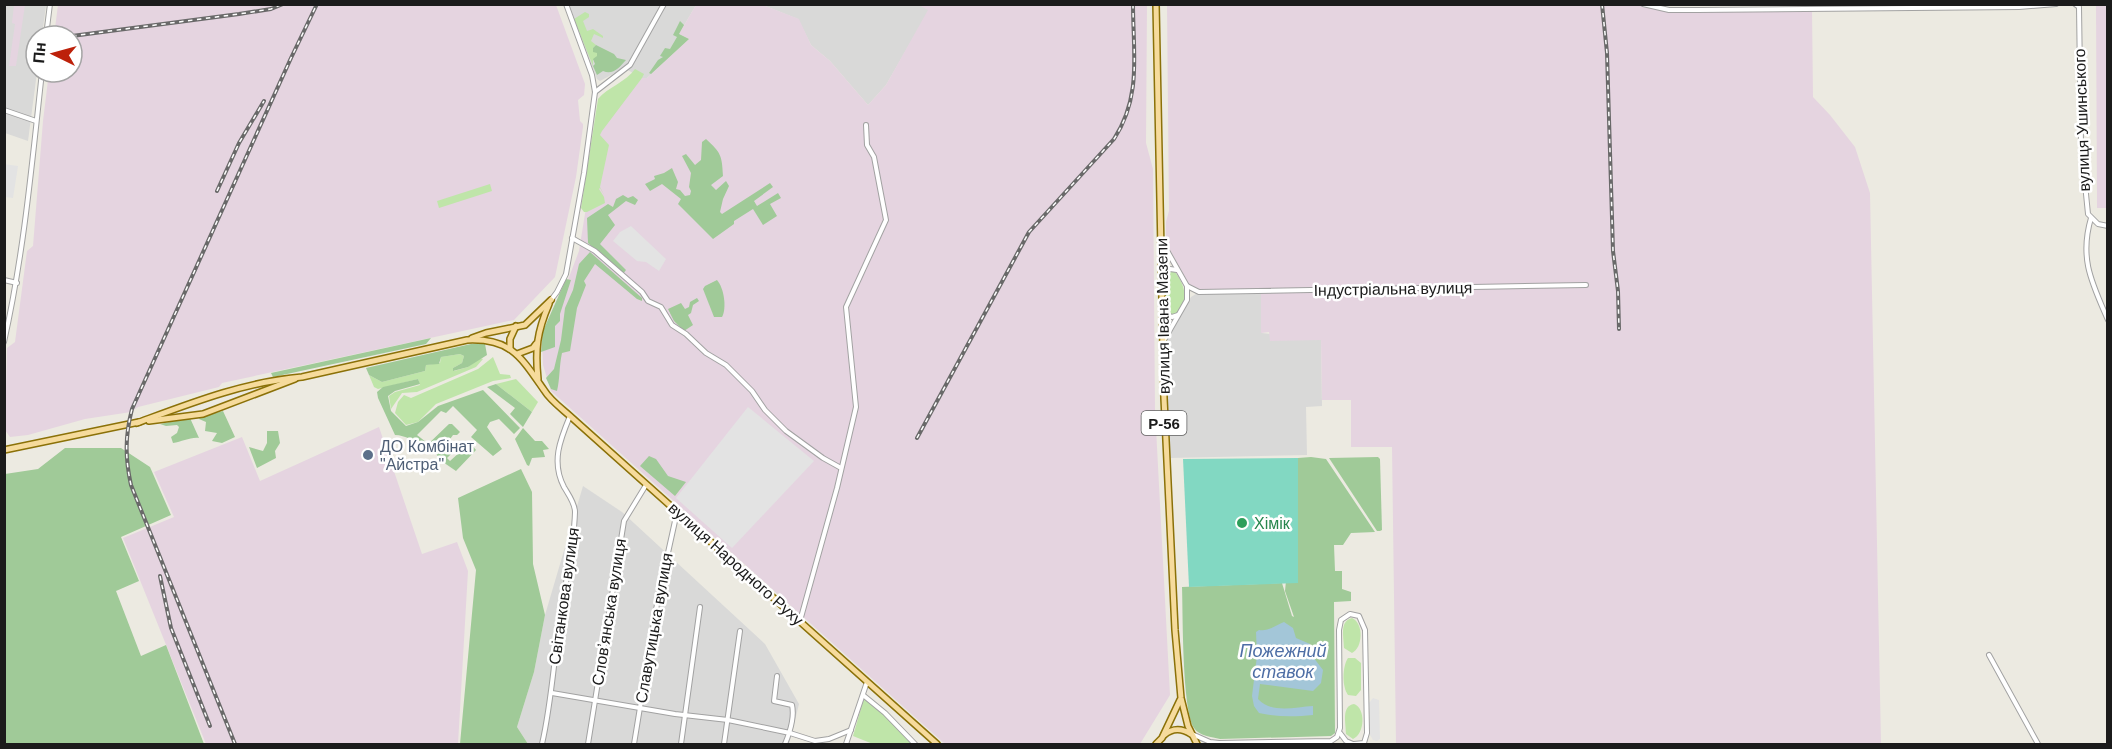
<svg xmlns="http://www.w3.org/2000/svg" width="2112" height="749" font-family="Arial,sans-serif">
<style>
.residential{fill:#d9d9d8}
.industrial{fill:#e5d4e0}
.grass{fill:#bfe5a9}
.forest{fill:#a0ca98}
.pitch{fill:#82d8c2}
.parking{fill:#e3e3e3}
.water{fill:#a3c6d8}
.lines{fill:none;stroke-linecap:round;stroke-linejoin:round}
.minor-casing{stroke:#a2a2a2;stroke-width:6}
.major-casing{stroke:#8b7108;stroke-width:8}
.minor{stroke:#fff;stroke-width:4}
.major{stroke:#f6db9c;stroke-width:5}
.rail-casing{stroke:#696969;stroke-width:4}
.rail{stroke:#fff;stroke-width:1.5;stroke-dasharray:4.5;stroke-linecap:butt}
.service-dot{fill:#5c6f8a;stroke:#fff;stroke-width:2}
.leisure-dot{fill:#2e9e5b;stroke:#fff;stroke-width:2}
.labels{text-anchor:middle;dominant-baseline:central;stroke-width:5;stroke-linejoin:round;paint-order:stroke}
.shield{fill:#fff;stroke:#5f5f5f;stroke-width:1.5}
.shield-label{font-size:15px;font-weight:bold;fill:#1b1b1b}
.street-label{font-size:16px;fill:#1b1b1b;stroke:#fff}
.service-label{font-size:16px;fill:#4e5e75;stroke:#fff;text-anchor:start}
.leisure-label{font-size:16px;fill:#27864d;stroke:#fff;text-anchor:start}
.water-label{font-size:18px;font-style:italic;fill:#4e6ea5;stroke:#fff}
</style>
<rect width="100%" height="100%" fill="#eceae1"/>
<g class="residential">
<path d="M919 4 929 10 886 85 868 105 830 61 811 45 798 19 763 5Z"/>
<path d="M4 5H46L42 36H36L37 72 28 141 5 133Z"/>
<path d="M569 5H696L679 34 689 39 647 78H642L624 68 600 81 597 79Z"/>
<path d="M1261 291 1262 333 1321 340 1322 406 1306 407 1307 455 1169 458 1167 338 1191 297 1199 292Z"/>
<path d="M583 486 622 512 765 644 799 704 789 744H528L517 727 534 672 545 615Z"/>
</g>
<g class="industrial">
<path d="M1643 4 1658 9H1812L1813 97 1830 115 1855 147 1870 193 1881 744H1396L1392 447H1351V400H1322L1321 340 1270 341 1269 332 1261 333V291L1199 292 1191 288 1166 243V222L1169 211 1167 5Z"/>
<path d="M14 5H25L16 66H9L15 24 12 23Z"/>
<path d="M58 5H556L585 84 584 95 578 100 580 121 583 124V127L576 177 555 277 514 320 222 383 219 387 138 407 131 412 85 419 28 435 10 437 5 430 7 348 15 342 27 251 33 246 43 121 49 72H72V36H54Z"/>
<path d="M696 5H763L799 19 811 45 830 61 868 105 886 85 928 10 919 5H1147L1146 143 1153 169 1155 409 1170 695 1140 744H945L551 391 543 365 542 339 555 314 579 251 602 108 642 78H647L689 39 679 34Z"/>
<path d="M2096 5H2107V208H2097Z"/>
<path d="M379 427 422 554 457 542 468 571 458 744H206L123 538 174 517 154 472 242 437 260 481Z"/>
</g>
<g class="grass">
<path d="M585 12 589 14V17L583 21 587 31 593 29 603 36V38L594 34 591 41 596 45 593 48 598 53 596 59 593 60V66L574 19Z"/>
<path d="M635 69 644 74 642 78 602 131 600 135 609 145 600 187 604 195 600 188 599 189 604 197 605 203 587 212H584L581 208 598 99C608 87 626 82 635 69Z"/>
<path d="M490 184 492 191 439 208 437 201Z"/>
<path d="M1170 271 1175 272C1186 286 1191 307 1172 316L1166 313 1165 274Z"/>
<path d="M460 354 464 356 462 363 453 368 454 371 468 367 480 358 483 359 476 367 417 392 402 393 391 409 389 396 395 392 420 385 418 379 378 389 374 387 369 375 382 382 425 371 426 365 440 363 441 357Z"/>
<path d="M493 357 500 374 510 375 511 378 493 381 436 404 418 422 406 425 395 413 398 402 404 395 411 398 478 369Z"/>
<path d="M516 379 538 402 532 412 496 384Z"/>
<path d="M1352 618C1364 623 1363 648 1352 653L1344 648C1344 637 1339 621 1352 618Z"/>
<path d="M1348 658H1355L1361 663V690L1356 696 1348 695C1342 687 1342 667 1348 658Z"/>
<path d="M864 698 888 718 913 744H873L853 736Z"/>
<path d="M1354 704C1366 708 1365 734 1353 739L1346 734C1346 723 1341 706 1354 704Z"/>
</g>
<g class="forest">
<path d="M680 21 684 25 679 34 689 39 651 74 649 73 658 60 663 57 660 56 665 48 670 49 677 37 673 35Z"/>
<path d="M596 45 614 54 617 58 626 60C619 68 613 75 603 71L597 75 593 66 595 64 593 59 597 56V53L593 52V48Z"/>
<path d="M706 139C721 153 722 155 723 176L711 185 716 190 726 181 729 186 723 199 720 212 722 214 770 183 773 187 754 201 757 206 778 193 781 198 770 204 777 216 763 225 753 209 734 221V224L713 239 678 204 681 199 662 184 650 191 645 184 655 179 654 176 664 173 672 168 678 182 676 189 680 190 685 196 690 195 691 191 689 187 691 173 682 156 686 154 695 165 701 160 702 142Z"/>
<path d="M623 195 628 198 633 196 638 200 635 205 626 201 608 215 615 225 600 244 626 270 623 274 588 243 587 218 608 204 613 207 616 199Z"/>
<path d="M590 252 642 298V301L637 299 595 264 584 281 586 285 577 308 570 351 562 353C559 367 560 378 557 391L551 389 546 378 554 369 561 340 565 308 573 290 579 264Z"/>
<path d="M566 279 571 280 560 314V321L555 326V347L541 352 543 331Z"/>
<path d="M717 280C724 288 727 308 722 317H714L703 289 705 286Z"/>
<path d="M697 298 699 301 693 305 691 313 688 315 693 325 684 331 674 321 668 309 681 303 685 309 689 307 690 302Z"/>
<path d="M431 338 426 344 273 377 271 373Z"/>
<path d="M471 344H485L487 355 468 367 453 371V368L462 363 464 356 460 354 441 357 439 364 426 365 425 371 382 382 369 375 366 368Z"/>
<path d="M418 379 420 384 395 391 388 396 391 411 406 426 418 422 438 406 483 390 520 428 514 434 499 419 490 422 487 427 502 449 493 456 471 437 477 430 453 406 446 413 441 411 417 435 426 442C415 444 407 435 395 435L378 398 377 392 383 387Z"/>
<path d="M496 384 532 412 523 427 510 414 515 408 487 387Z"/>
<path d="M223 411 235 437 222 443 212 441 217 433 205 431 206 422 199 419 200 417Z"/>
<path d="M190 418 199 438C190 437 182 442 173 443L171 437 177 433 179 427 177 425 166 426 160 424Z"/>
<path d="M449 424H452L460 432 457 435H453L445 446 452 453 447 458 450 461 470 443 476 450 456 471 440 460 434 450 420 453 419 449 424 448Z"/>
<path d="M523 428 535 441H542L549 449 543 450 545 457 532 458 529 466 527 465 515 439Z"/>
<path d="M267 431H278L280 443 275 451 276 458 257 468 249 447 263 451 267 443Z"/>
<path d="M65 448H121L150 467 171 515 121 537 139 581 116 591 141 656 166 645 204 744H5V474L38 469Z"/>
<path d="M649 456 656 459 668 476 686 482 675 496 640 466Z"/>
<path d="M1311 457 1326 459 1375 532 1351 533 1343 545H1334L1335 571H1342V589L1351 592V601L1334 602 1335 733 1331 736 1220 739C1212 737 1199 736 1194 728 1182 708 1183 615 1182 587L1282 583 1292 616 1294 617 1285 591 1298 458Z"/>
<path d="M1378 457 1380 459 1382 530 1380 531H1377L1329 458Z"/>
<path d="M521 469 532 492 533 564 545 615 534 672 517 727 528 744H460L476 570 463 538 458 498Z"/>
</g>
<path class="pitch" d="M1298 458V583L1189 587 1183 459Z"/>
<g class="parking">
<path d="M4 164 18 166 13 198 5 197Z"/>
<path d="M631 226 666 259 659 271 646 262 637 261 613 241 620 232Z"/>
<path d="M748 407 814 461 732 548 676 498Z"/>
<path d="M1373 698 1379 700 1380 739 1377 741 1373 740 1370 735 1369 703Z"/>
</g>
<path class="water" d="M1284 622 1293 628 1296 638 1310 644V653L1323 670 1321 683 1313 691 1260 684 1258 699C1272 714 1295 707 1313 706V715C1294 717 1277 717 1259 713L1254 706 1252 696 1257 656 1256 632 1259 630C1268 632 1276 625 1284 622Z"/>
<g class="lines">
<defs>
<g id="minor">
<path d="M1643 4 1669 10H1697L2019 7 2056 4"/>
<path d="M2075 4 2079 7 2081 144 2088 214 2098 224 2108 226"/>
<path d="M46 36 50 4"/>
<path d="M595 92 630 65 664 4"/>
<path d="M4 110 36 121"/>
<path d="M2091 218C2079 259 2092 283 2108 320"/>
<path d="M572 238 595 251 642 292 648 301 661 307 672 325 686 334 706 353 726 365 752 391 765 410 786 431 823 458 841 468"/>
<path d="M1161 240 1187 286V300L1163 342"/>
<path d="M1162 272 1170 269 1177 270"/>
<path d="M4 280 17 283"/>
<path d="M1187 286 1199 292 1586 285"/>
<path d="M551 300 557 292 566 274 584 173 595 92 592 75 566 4"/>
<path d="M1163 313 1172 317 1178 315"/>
<path d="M4 342C24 253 32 163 42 72"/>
<path d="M800 621 837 488 856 407 846 307 886 220 874 157 867 145 866 125"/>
<path d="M1989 655 2038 744"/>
<path d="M777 676 774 701 792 705C795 718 790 732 785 744"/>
<path d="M552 693 675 714 728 720 790 733 815 741 829 739 851 730"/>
<path d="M863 695 885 713 915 744"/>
<path d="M1340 733 1346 741 1353 744"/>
<path d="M1192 734 1210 742 1219 743 1331 741 1337 737 1340 728 1339 630 1341 620 1350 614 1359 616 1365 630 1367 733 1364 743 1354 744"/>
<path d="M542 744C552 701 554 656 561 612 566 579 574 546 575 512 575 503 568 494 564 487 551 462 560 440 570 416"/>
<path d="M588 744 624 521 646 485"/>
<path d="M634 744 658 598 677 512"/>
<path d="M681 744 700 607"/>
<path d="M724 744 740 631"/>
<path d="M846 744 867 682"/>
</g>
<g id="major">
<path d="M1156 4 1164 398 1175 630 1181 698 1188 726 1197 744"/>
<path d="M472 338 486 333 525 325 551 300"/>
<path d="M510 349V339L516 326"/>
<path d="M517 354 533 348 536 344"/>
<path d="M538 379C535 349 537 332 549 304"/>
<path d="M149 421 203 414 295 379"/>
<path d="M137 423C191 403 244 382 302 377L467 340C511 338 521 357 544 390 550 400 561 408 570 416L937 744"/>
<path d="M4 450 139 422"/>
<path d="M1164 735C1173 728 1181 728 1191 734"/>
<path d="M1156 744 1162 738 1180 700"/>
</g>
</defs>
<use href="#minor" class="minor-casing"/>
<use href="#major" class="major-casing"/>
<use href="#minor" class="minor"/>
<use href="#major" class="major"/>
<defs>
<g id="rail">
<path d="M1602 4 1607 53 1613 251 1618 291 1619 329"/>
<path d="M72 36 239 14 271 9 283 4"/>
<path d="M217 191 239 143 264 101"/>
<path d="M917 438 1029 232 1114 139C1142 96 1133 53 1133 4"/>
<path d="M160 576 171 628 210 726"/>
<path d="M235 744 131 485C125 458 125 436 132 409L291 58 317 4"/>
</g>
</defs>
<use href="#rail" class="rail-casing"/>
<use href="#rail" class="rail"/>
</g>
<circle class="service-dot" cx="368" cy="455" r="6"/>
<circle class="leisure-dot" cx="1242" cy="523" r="6"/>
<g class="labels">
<rect class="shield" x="1141.5" y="411" width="45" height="24" rx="4.5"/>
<g class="shield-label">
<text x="1164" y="423">Р-56</text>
</g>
<g class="street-label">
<text transform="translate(2082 120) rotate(-92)">вулиця Ушинського</text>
<text transform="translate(1393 289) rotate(-1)">Індустріальна вулиця</text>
<text transform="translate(1163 316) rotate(-91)">вулиця Івана Мазепи</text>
<text transform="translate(736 564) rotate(42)">вулиця Народного Руху</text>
<text transform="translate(564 596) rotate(-82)">Світанкова вулиця</text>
<text transform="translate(609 612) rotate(-81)">Словʼянська вулиця</text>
<text transform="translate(654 628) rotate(-80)">Славутицька вулиця</text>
</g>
<g class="service-label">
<text x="380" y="446">ДО Комбінат<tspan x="380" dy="18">"Айстра"</tspan></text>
</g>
<g class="leisure-label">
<text x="1254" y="523">Хімік</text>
</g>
<g class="water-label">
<text x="1283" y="651">Пожежний<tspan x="1283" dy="21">ставок</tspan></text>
</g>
</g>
<rect width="2112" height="749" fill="none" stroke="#1b1b1b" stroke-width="12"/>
<g transform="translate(54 54) rotate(275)"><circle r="28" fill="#ffffff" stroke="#a4a4a4" stroke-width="1.5"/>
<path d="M0-4.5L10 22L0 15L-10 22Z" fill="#bd210a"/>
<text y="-9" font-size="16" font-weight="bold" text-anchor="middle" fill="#1b1b1b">Пн</text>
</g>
</svg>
